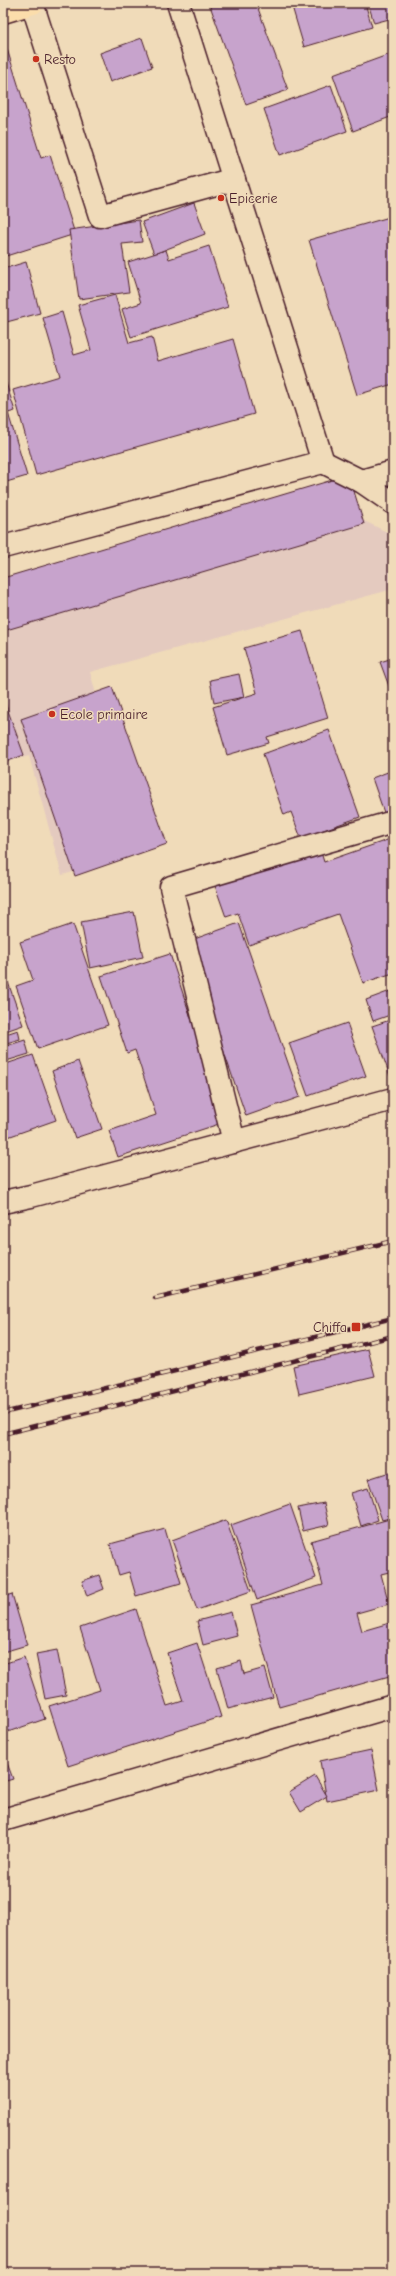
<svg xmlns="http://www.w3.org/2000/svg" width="396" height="2276" font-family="'Comic Neue',sans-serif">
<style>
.built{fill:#e4cabf}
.building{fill:#c7a3cc;stroke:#4a1f2b}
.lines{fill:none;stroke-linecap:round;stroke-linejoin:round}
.street-casing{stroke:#4a1f2b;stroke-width:25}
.primary-casing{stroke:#4a1f2b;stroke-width:25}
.street{stroke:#f0dbb9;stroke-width:22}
.primary{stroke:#fbddab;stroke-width:22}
.rail-casing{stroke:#4a1f2b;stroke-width:4.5}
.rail{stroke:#f0dbb9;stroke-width:3;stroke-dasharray:9;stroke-linecap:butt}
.poi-dot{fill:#c8321e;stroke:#f0dbb9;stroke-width:1.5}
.labels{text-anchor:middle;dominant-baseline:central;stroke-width:3;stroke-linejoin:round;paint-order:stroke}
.poi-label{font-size:14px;fill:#4a1f2b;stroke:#f0dbb9;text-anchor:start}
</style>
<rect width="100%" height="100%" fill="#f0dbb9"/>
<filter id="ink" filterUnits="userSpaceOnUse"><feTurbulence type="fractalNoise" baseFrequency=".025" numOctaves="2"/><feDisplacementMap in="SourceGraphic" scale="8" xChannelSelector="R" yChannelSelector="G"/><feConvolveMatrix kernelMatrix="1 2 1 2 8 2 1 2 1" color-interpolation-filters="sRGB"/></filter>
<g filter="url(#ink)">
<path class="built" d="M313 496 393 535V589L90 672 140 854 62 875 29 756 3 763V581Z"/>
<g class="building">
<path d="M209 3H256L288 90 246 105Z"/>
<path d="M291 3H365L372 27 304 47Z"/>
<path d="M368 3H393V18L374 23Z"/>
<path d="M142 38 152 67 110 82 100 53Z"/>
<path d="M7 49 41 158 50 155 75 234 3 257V50Z"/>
<path d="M393 53V116L353 131 333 75Z"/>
<path d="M331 85 347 131 280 155 264 109Z"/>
<path d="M194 203 205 234 154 254 142 222Z"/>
<path d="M393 216V384L357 395 309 240Z"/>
<path d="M139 220 142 242 122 244 129 292 79 299 69 230Z"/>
<path d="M209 246 228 307 131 337 122 309 141 303 128 262 166 250 169 259Z"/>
<path d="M26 262 40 313 3 323V269Z"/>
<path d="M115 295 129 343 152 337 158 361 233 339 254 414 36 475 13 390 60 376 43 318 62 312 74 355 91 350 78 305Z"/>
<path d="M6 383 15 411 8 413 27 476 3 483V384Z"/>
<path d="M349 475 364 524 3 631V578Z"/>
<path d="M302 631 328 718 267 737 269 743 227 755 213 707 257 693 244 648Z"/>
<path d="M393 658V697L380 662Z"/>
<path d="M239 674 244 697 214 703 210 680Z"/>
<path d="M112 687 167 844 75 876 21 719Z"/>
<path d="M3 697 24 755 3 763Z"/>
<path d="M329 730 360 817 301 838 291 812 284 815 263 754Z"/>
<path d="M393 770V822L388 824 372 778Z"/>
<path d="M393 838V973L363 983 338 914 249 945 238 913 226 917 214 883 319 846 324 862Z"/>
<path d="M134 912 143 957 90 968 81 922Z"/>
<path d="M239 923 300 1097 246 1116 186 942Z"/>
<path d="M73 924 108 1025 38 1049 16 986 33 980 20 942Z"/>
<path d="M170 954 225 1122 118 1157 109 1131 156 1115 135 1050 127 1053 101 976Z"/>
<path d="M3 968 23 1025 3 1032Z"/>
<path d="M393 990V1014L373 1021 366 1000Z"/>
<path d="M393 1019V1075L390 1076 372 1026Z"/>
<path d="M347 1023 366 1076 308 1096 289 1043Z"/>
<path d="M18 1030 20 1039 3 1044V1035Z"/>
<path d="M25 1040 29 1054 3 1062V1047Z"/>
<path d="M33 1055 56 1120 5 1138 3 1132V1065Z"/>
<path d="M78 1061 102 1129 75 1138 52 1071Z"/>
<path d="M368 1349 375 1376 299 1394 293 1366Z"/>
<path d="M393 1471V1517L382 1520 368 1479Z"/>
<path d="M368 1488 378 1520 361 1526 351 1493Z"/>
<path d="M324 1503 329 1525 303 1531 298 1508Z"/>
<path d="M290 1504 316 1578 257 1600 231 1525Z"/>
<path d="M393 1518V1571L381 1574 389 1604 357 1613 362 1631 393 1622V1675L279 1707 251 1605 323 1585 311 1541Z"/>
<path d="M226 1520 251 1591 197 1610 172 1540Z"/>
<path d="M165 1529 181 1583 136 1596 129 1572 119 1575 110 1544Z"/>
<path d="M99 1575 104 1589 87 1596 82 1581Z"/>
<path d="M12 1594 27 1645 3 1652V1597Z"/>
<path d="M136 1609 167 1706 183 1701 167 1653 197 1643 221 1717 68 1766 49 1706 100 1690 80 1628Z"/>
<path d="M231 1612 237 1636 203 1645 197 1621Z"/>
<path d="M57 1650 66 1695 45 1699 36 1654Z"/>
<path d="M24 1657 45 1719 5 1733 3 1727V1664Z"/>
<path d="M241 1661 244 1674 265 1668 273 1697 228 1709 217 1668Z"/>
<path d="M371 1750 379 1790 327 1801 320 1761Z"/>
<path d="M3 1752 13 1779 3 1782Z"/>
<path d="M315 1776 327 1796 301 1812 289 1792Z"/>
</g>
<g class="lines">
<defs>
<g id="street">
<path d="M32 3 100 216 234 179"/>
<path d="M323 462 361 481 393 503"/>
<path d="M361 481 393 472"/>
<path d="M3 547 323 462 178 3"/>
<path d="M234 1142 171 887 393 822"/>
<path d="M3 1202 31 1196 393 1099"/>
<path d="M3 1820 393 1706"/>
</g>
<path id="primary" d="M3 12 33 3"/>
</defs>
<use href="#street" class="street-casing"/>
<use href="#primary" class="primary-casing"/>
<use href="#street" class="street"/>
<use href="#primary" class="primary"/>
<defs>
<g id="rail">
<path d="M155 1298 393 1241"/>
<path d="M3 1413 393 1318"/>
<path d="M3 1434 393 1336"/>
</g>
</defs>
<use href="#rail" class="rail-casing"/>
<use href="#rail" class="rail"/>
</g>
</g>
<g class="poi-dot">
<circle cx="36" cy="59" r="4"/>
<circle cx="221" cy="198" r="4"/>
<circle cx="52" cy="714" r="4"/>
<rect x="351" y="1322" width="10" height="10" rx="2"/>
</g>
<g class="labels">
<g class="poi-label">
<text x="44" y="59">Resto</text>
<text x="229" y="198">Epicerie</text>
<text x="60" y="714">Ecole primaire</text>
<text x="347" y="1327" text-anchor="end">Chiffa</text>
</g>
</g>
<rect width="396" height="2276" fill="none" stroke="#f0dbb9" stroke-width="16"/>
<rect x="8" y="8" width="380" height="2260" fill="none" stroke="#4a1f2b" stroke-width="1.5" filter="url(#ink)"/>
</svg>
